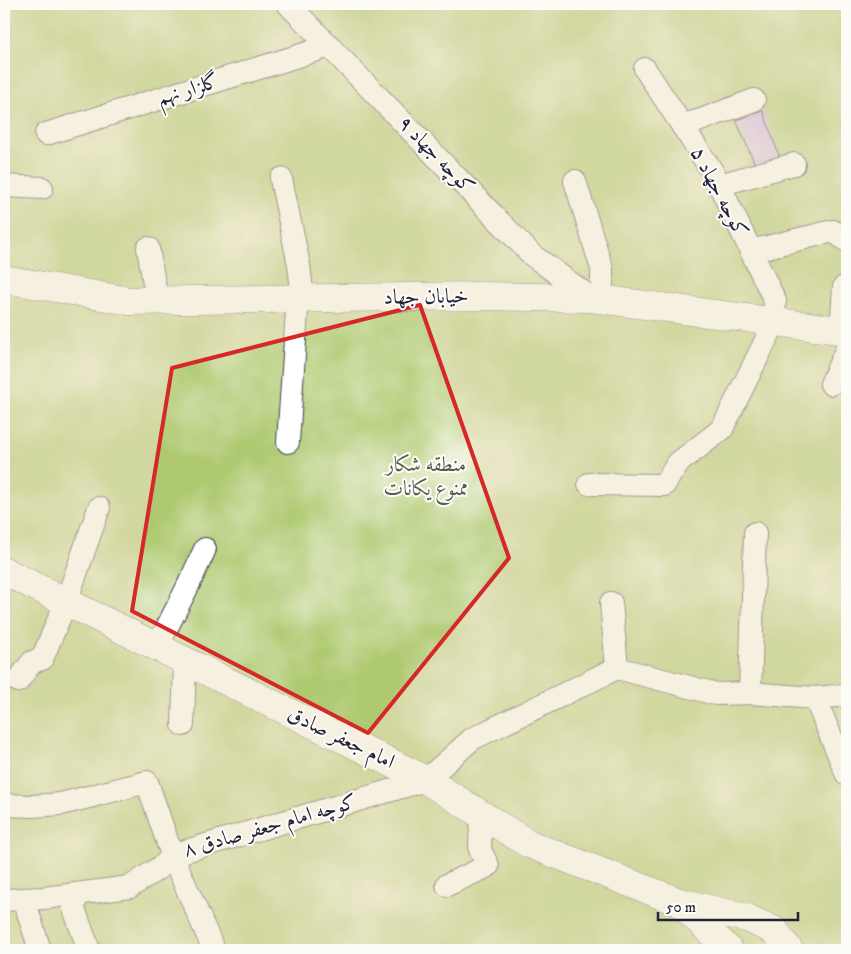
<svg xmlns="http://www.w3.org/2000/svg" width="851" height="954" font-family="'IM FELL DW Pica',Amiri,serif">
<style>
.green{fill:#aec96f;stroke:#687655}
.building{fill:#cdacec}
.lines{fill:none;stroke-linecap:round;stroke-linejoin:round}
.minor-casing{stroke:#413f50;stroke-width:24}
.secondary-casing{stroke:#413f50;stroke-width:29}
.minor{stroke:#fff;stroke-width:22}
.secondary{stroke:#fff;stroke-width:28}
.marked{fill:none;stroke:#d62828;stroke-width:4;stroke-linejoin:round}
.labels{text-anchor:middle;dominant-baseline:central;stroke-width:4;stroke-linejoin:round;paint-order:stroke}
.street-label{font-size:21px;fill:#22223b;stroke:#fdfcf7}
.park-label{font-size:21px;fill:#535c4d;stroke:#fdfcf7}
</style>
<rect width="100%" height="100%" fill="#fdfcf7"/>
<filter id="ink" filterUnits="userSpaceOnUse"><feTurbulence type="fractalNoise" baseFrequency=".02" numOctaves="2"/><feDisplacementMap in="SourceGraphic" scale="10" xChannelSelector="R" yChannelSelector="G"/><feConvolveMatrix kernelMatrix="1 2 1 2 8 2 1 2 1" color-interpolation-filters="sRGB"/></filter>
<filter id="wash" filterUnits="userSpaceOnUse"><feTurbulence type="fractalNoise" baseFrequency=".0096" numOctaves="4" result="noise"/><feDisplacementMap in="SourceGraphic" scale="20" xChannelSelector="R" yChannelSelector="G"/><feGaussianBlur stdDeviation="1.12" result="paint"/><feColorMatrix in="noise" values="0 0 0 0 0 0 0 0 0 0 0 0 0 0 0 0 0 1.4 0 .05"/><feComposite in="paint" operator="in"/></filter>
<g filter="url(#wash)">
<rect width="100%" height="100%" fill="#efe3c6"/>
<rect class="green" x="4" y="4" width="843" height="946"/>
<g id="blocks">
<path class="building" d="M763 111 781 161 757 169 736 120Z"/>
</g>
</g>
<g filter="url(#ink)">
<use href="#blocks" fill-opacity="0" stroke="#413f50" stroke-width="1"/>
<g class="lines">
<defs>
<g id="minor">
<path d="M288 4 532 255 591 298"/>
<path d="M682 125 698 121 754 100"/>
<path d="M46 134 330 46"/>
<path d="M281 179 299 265 303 298 297 311 288 442"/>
<path d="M575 181 602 269V299"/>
<path d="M719 185 794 164"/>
<path d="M4 186 42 188"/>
<path d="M148 248 157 300"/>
<path d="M751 251 833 231 847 241"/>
<path d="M841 330 844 287"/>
<path d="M831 384 847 348"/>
<path d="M589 484 664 485 678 463 722 429 769 334 773 321 775 301 714 174 645 69"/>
<path d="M611 603 617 668"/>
<path d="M157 647 188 586 205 549"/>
<path d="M18 681 32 662 42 659 66 602 99 508"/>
<path d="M750 693 755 533"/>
<path d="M815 698 847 775"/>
<path d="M183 725 185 661"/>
<path d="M4 805 32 806 61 804 147 782 172 855 214 950"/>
<path d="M447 885 488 866 480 850 481 814"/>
<path d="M76 894 74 909 89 950"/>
<path d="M4 900 44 898 130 887 165 864 172 855 426 780 472 739 617 668 716 694 750 693 815 698 847 695"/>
<path d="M24 900 40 950"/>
</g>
<g id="secondary">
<path d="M4 279 129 301 480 296 591 298 847 331"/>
<path d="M4 571 426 780 529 844 679 902 747 918 775 931 789 950"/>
<path d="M680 903 729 950"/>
</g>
</defs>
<use href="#minor" class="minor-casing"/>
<use href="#secondary" class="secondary-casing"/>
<use href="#minor" class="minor"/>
<use href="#secondary" class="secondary"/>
</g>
</g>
<path d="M0 0H851V954H0ZM420 305 509 558 368 733 132 611 172 368Z" fill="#efe3c6" fill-opacity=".55" fill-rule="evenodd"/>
<path class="marked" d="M420 305 509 558 368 733 132 611 172 368Z"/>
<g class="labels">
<g class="street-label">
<text transform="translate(188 90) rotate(-17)">گلزار نهم</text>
<text transform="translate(436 155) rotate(46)">کوچه جهاد ۹</text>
<text transform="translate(719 192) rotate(62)">کوچه جهاد ۵</text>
<text transform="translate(426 297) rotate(-1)">خیابان جهاد</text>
<text transform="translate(341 738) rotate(26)">امام جعفر صادق</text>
<text transform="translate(270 826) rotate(-16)">کوچه امام جعفر صادق ۸</text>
</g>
<g class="park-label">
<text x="426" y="465">منطقه شکار<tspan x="426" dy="24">ممنوع یکانات</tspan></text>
</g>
</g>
<rect width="851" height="954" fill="none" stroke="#fdfcf7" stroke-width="20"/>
<path d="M658 912v8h140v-8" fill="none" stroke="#22223b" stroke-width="2.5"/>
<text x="666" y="912" font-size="15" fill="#22223b" stroke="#fdfcf7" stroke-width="4" paint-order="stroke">50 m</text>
</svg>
